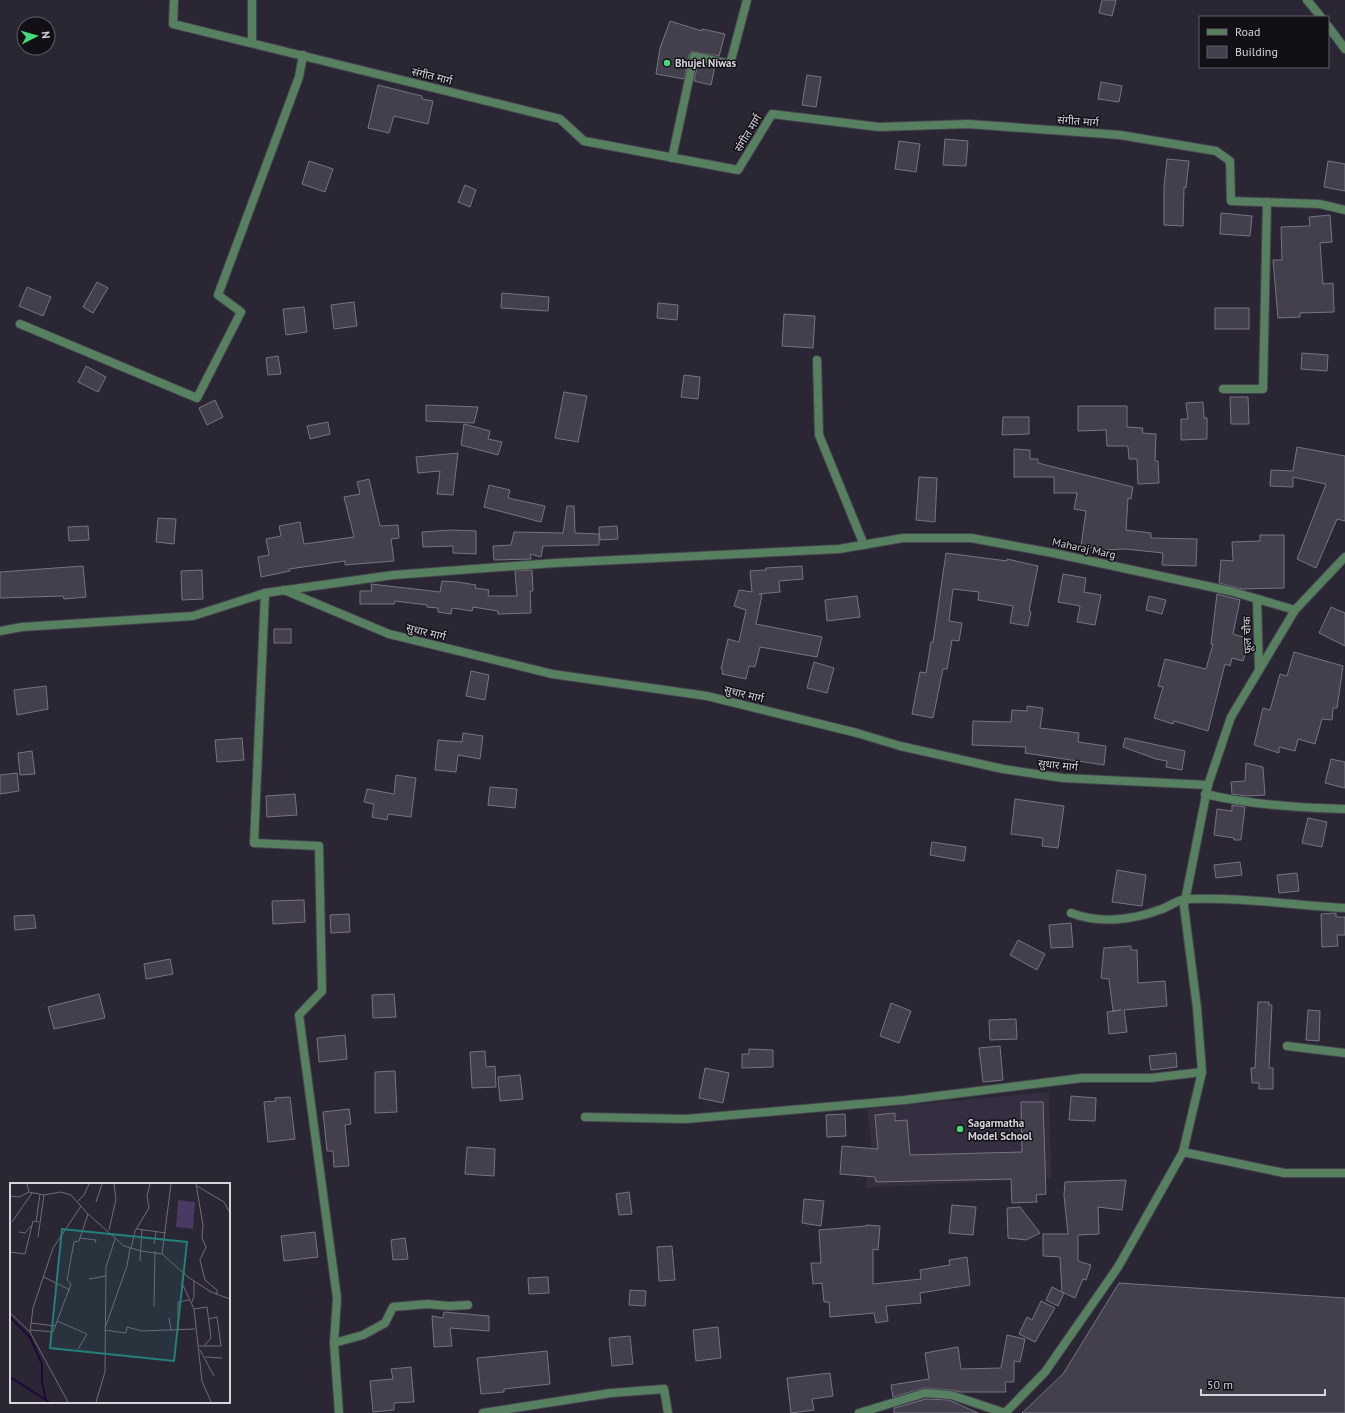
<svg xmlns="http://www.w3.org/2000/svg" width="1345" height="1413" font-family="'PT Sans','Noto Sans Devanagari',sans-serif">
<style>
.built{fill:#352e41}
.building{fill:#433f4c;stroke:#787382}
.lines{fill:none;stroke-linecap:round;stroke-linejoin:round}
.street-casing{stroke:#46424e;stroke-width:10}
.street{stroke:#568060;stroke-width:8}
.poi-dot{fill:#48d779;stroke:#121016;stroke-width:1.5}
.labels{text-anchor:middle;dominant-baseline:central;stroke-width:3;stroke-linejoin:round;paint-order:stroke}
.poi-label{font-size:11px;font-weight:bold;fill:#d7d4dc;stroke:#121016;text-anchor:start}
.street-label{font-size:11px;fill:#d7d4dc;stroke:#121016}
.inset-river{fill:none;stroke:#1f063b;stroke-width:2}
.inset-road{fill:none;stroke:#6f6c77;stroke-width:1}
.view{fill:#237f79;fill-opacity:0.15;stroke:#237f79;stroke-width:2}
.inset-edge{fill:none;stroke:#d7d4dc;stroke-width:2}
</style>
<rect width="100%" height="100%" fill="#2a2633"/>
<path class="built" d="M1049 1092 1051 1178 865 1188 872 1150 867 1109Z"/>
<g class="building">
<path d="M1102 0H1116L1112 16 1099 13Z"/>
<path d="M670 21 702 31V29L725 34 719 56 692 51 689 55 684 79 656 74 660 48Z"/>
<path d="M698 63 715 66 711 85 694 81Z"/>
<path d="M807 75 821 77 816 107 802 105Z"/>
<path d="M1101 82 1122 86 1119 102 1098 99Z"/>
<path d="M378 85 422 96V99L433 101 428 124 394 116 389 133 368 128Z"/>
<path d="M945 139 968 141 966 166 943 165Z"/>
<path d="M899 141 920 144 916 172 895 169Z"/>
<path d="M1167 159 1189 161 1186 188 1184 187 1183 226 1164 225V186Z"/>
<path d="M309 161 333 169 325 192 302 184Z"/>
<path d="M1328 161 1345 164V191L1324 187Z"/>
<path d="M465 185 476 190 470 207 458 202Z"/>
<path d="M1221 213 1252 216 1250 236 1220 234Z"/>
<path d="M1330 215 1332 242 1320 243 1323 284 1333 283 1334 312 1300 313V317L1278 318 1273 260H1282L1281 227 1310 226 1309 217Z"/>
<path d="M97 282 108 288 93 313 83 307Z"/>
<path d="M27 287 51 297 43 316 19 306Z"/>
<path d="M502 293 549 297 548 311 501 308Z"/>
<path d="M354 302 357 326 334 329 331 305Z"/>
<path d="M658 303 678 305 677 320 657 318Z"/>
<path d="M304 307 307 332 286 335 283 309Z"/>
<rect x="1215" y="308" width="34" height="21"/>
<path d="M784 314 815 316 813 348 782 346Z"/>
<path d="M1302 353 1328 355 1327 371 1301 369Z"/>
<path d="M278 356 281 374 268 375 266 358Z"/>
<path d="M86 366 106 377 98 392 78 382Z"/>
<path d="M684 375 700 377 698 399 681 397Z"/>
<path d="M564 392 587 396 578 442 555 438Z"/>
<path d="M1230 397H1248L1249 424H1231Z"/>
<path d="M215 400 223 417 207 425 199 408Z"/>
<path d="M1203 402 1204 418H1207V439L1181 440V419H1188L1186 403Z"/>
<path d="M426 405 478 407 474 423 426 421Z"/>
<path d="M1078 406H1127V427L1143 428 1142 433 1156 434 1155 461H1158L1159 483 1138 484 1137 459H1129L1128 447 1127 446H1107L1106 430 1078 431Z"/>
<path d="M1003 417H1029V434L1002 435Z"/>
<path d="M328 422 330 434 310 439 307 426Z"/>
<path d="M464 424 490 431 488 439 502 442 498 455 461 445Z"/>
<path d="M1297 447 1345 456V521L1337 519 1316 568 1297 559 1326 484 1293 477V487L1270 486 1271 470 1293 471Z"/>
<path d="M1014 449 1030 450V459H1038V463L1133 487 1131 499 1128 498 1126 530 1151 533V538L1197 539 1196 566 1162 565 1163 553 1125 549 1105 550 1081 546 1086 511 1074 509 1077 493H1054V477H1014Z"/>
<path d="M458 453 453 495 437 494 440 471 418 473 416 457Z"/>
<path d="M919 477 937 478 935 522 916 520Z"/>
<path d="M369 479 380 526 398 525 399 538 391 539 394 561 345 565V561L289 569 290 571 261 577 258 557 269 555 266 539 281 536 279 526 300 522 304 544 354 537 344 497 360 494 357 482Z"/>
<path d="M489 485 510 490 508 498 545 506 541 522 484 507Z"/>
<path d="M567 506H574L575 533 599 534V545L543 546 541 557 530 554 531 559 494 560 493 546 511 545 514 532 563 533Z"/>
<path d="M158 518 176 519 174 544 156 542Z"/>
<path d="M88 526 89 540 69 541 68 527Z"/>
<path d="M617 526 618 539 600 540 599 527Z"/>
<path d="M452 530 476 531V554L453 553V546L423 547 422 532Z"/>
<path d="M1260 535H1284V588L1242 589 1219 583 1221 560 1233 561 1232 542 1260 541Z"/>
<path d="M946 553 1007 561V559L1038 566 1029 611 1031 612 1028 626 1010 623 1013 606 978 600 979 592 953 589 949 621 962 623 959 641 952 640 947 669H943L933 718 912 714 920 672 926 673 931 642H933Z"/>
<path d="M83 566 86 597 64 599 63 596 0 598V572Z"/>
<path d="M802 566 803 579 779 581 780 592 759 594 762 595 756 624 822 637 817 657 760 647 755 667 749 666 746 679 722 674 723 670 721 669 728 639 739 642 746 610 734 606 739 590 752 592 750 571 766 570V568Z"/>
<path d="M202 570 203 599 182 600 181 571Z"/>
<path d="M532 570 533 591H530L531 613 498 614V611L473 607 472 611 452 608 451 614 438 612V608L427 607V605L395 601 394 604H360V591H372L371 584 440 592 442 581 458 582 476 585 475 588 489 590 488 596H517L515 571Z"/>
<path d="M1063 574 1086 578 1084 592 1101 595 1095 625 1077 622 1080 606 1058 602Z"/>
<path d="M1217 594 1240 600 1233 634 1250 639 1243 661 1232 658 1230 666 1225 664 1208 731 1174 721 1173 724 1154 718 1163 687 1158 686 1165 659 1206 669 1213 644H1211Z"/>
<path d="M857 596 860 617 827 621 825 600Z"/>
<path d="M1149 596 1166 600 1162 614 1146 610Z"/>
<path d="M1331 607 1345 613V646L1319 633Z"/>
<rect x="274" y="629" width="17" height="14"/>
<path d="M1294 652 1343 666 1337 708H1333L1332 720 1322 719 1315 744 1298 739 1295 751 1279 747V753L1254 745 1263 708 1270 710 1280 674 1287 676Z"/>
<path d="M814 662 834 668 827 693 807 688Z"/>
<path d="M471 671 489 675 485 700 466 696Z"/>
<path d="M46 686 48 709 17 715 14 690Z"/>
<path d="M1027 706 1043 708 1040 728 1079 733 1078 742 1106 746 1104 765 1025 753 1026 747 972 745 973 721 1011 722 1012 710 1027 711Z"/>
<path d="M463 733 483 736 480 759 458 755 456 772 435 770 438 740 462 742Z"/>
<path d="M242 738 244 760 217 762 215 740Z"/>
<path d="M1125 738 1185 751 1182 770 1166 767 1167 761 1156 759 1123 747Z"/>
<path d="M32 751 35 774 20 775 18 753Z"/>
<path d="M1331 759 1345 762V788L1325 783Z"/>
<path d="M1246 763 1263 767 1265 795 1246 796 1232 794 1231 782 1245 781Z"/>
<path d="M17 773 19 791 0 794V775Z"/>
<path d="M396 775 416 778 411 817 388 814 387 820 372 817 374 804 364 802 367 789 394 794Z"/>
<path d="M490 787 517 789 515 808 488 805Z"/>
<path d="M295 794 297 815 267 817 266 796Z"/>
<path d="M1015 799 1064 806 1058 848 1042 846 1043 838 1011 834Z"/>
<path d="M1232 805 1245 807 1241 840H1234V838L1214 835 1217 809 1232 811Z"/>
<path d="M1308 818 1327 822 1322 847 1302 843Z"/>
<path d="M932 842 966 847 964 861 930 855Z"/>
<path d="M1240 862 1242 875 1216 878 1214 865Z"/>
<path d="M1117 870 1146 875 1142 906 1112 902Z"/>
<path d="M1297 873 1299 891 1279 893 1277 875Z"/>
<path d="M304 900 305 922 273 924 272 901Z"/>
<path d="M1336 913V917H1345V935H1337L1338 946 1322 947 1321 914Z"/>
<path d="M349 914 350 932 331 933 330 915Z"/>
<path d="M34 915 36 928 15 930 14 916Z"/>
<path d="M1071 923 1073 947 1051 948 1049 925Z"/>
<path d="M1018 940 1045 954 1037 970 1010 955Z"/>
<path d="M1131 946V950H1137L1138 983 1165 981 1167 1006 1124 1010 1127 1032 1109 1034 1107 1012 1121 1010 1113 1011 1109 979 1101 978 1104 948Z"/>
<path d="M170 959 173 974 146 979 144 964Z"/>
<path d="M99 994 105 1018 54 1029 48 1007Z"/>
<path d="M394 994 396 1017 373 1018 372 995Z"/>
<path d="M1258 1002H1269V1005H1272L1269 1068H1273V1089H1259V1083H1252L1251 1068H1255Z"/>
<path d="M891 1003 911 1011 899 1043 880 1036Z"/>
<path d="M1308 1010 1320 1011 1319 1041 1306 1040Z"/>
<path d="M1016 1019 1017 1039 990 1040 989 1020Z"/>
<path d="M345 1035 347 1059 319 1062 317 1038Z"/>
<path d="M1000 1046 1003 1080 983 1082 979 1048Z"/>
<path d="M749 1049 773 1050V1067L742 1068V1054H749Z"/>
<path d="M485 1051 486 1067 495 1066 496 1087 472 1088 470 1052Z"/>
<path d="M1176 1053 1177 1067 1151 1070 1149 1056Z"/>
<path d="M705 1068 729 1073 723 1103 699 1098Z"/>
<path d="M395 1071 397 1112 375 1113V1072Z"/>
<path d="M520 1075 523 1099 500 1101 498 1077Z"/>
<path d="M1071 1096 1096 1098 1095 1121 1069 1120Z"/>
<path d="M290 1097 295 1139 268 1142 264 1102 276 1101 275 1098Z"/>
<path d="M1021 1102H1043L1046 1194 1036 1195 1037 1202 1012 1203 1011 1179 876 1182 875 1177 840 1174 842 1146 878 1149 875 1115 895 1113V1121L907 1120 910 1155 1022 1152Z"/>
<path d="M349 1109 351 1124 345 1125 349 1166 334 1167 333 1151H327L323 1112Z"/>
<path d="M845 1114 846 1136 827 1137 826 1115Z"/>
<path d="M467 1147 495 1149 494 1176 465 1174Z"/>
<path d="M1126 1180 1122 1210 1098 1207 1099 1234 1078 1235V1261L1091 1265 1086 1280 1083 1279 1075 1298 1062 1292 1060 1257 1043 1256V1234H1068L1064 1195 1065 1182Z"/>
<path d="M629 1192 632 1214 619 1215 616 1194Z"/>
<path d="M804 1199 824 1201 821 1226 802 1223Z"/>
<path d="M952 1205 976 1207 973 1235 949 1233Z"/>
<path d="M1020 1207 1040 1233 1026 1240 1008 1238 1007 1208Z"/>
<path d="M866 1225 880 1226 878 1250 873 1249V1284L921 1279 920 1270 950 1265 949 1260 967 1257 970 1285 920 1293 921 1303 886 1306 888 1321 876 1323 874 1313 830 1317 829 1302H824L822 1283 813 1284 811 1263H821L819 1230 866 1226Z"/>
<path d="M315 1232 318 1257 284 1261 281 1236Z"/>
<path d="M405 1238 408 1259 393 1260 391 1240Z"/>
<path d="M672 1246 675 1280 659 1281 657 1247Z"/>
<path d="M548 1277 549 1293 529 1294 528 1278Z"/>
<path d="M1119 1283 1345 1298V1413H1022L1063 1374Z"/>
<path d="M1052 1287 1064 1293 1058 1306 1046 1300Z"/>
<path d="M630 1290 646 1291 645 1306 629 1305Z"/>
<path d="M1041 1301 1055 1308 1035 1342 1019 1334 1027 1317 1032 1320Z"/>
<path d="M444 1312 489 1316V1331L450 1328 452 1346 434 1347 432 1316 443 1318Z"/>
<path d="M718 1327 721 1358 696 1361 693 1330Z"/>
<path d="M1007 1335 1025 1339 1020 1362 1014 1361V1382H1005L1006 1392H960L952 1390 925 1388 893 1397 891 1385 929 1379 925 1353 958 1347 961 1369 1001 1368Z"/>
<path d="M630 1336 633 1364 612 1366 609 1338Z"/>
<path d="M547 1351 550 1384 504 1389V1392L481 1394 477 1358Z"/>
<path d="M411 1367 414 1402 394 1403V1410L373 1412 370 1381 393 1379 391 1369Z"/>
<path d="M830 1373 833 1396 812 1399 814 1410 791 1413 787 1378Z"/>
<path d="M926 1399 949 1400 978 1413H894V1408Z"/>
</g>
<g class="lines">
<defs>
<g id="street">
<path d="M174 0 173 24 560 119 584 141 738 170 772 114 879 127 968 124 1120 135 1216 151 1230 161 1231 201 1320 204 1345 210"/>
<path d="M1307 0 1321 17"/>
<path d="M1328 26 1345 49"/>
<path d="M252 43V0"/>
<path d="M672 158 694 56 730 64 747 0"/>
<path d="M20 324 197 398 241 312 218 295 299 77 303 55"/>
<path d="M817 360 819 435 864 545"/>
<path d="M1223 389H1263L1267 202"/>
<path d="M284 590 389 634 552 674 707 696 857 733 900 746 1003 769 1063 778 1208 785"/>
<path d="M265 593 254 843 319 846 322 991 299 1015 337 1298 334 1343 339 1413"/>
<path d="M1257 599 1259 670"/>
<path d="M0 631 22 627 193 616 265 593 393 575 555 563 839 549 903 538H971L1053 553 1230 591 1295 610"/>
<path d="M1205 794C1251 805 1298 808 1345 809"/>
<path d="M1071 913C1100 924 1133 920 1162 909 1170 906 1179 899 1187 899 1240 897 1293 905 1345 908"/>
<path d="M1287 1046 1345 1053"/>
<path d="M585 1117 686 1119 905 1100 1082 1078H1151L1202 1072"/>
<path d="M1183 1152 1284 1173H1345"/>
<path d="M334 1343 363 1335 385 1323 393 1307 427 1304 449 1306 468 1305"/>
<path d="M483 1413 611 1393 664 1389 668 1413"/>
<path d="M859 1413 925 1393 951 1395 1005 1413"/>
<path d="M1005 1413 1045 1372 1118 1267 1183 1152 1202 1072 1197 1008 1184 906 1208 785 1231 717 1295 610 1345 557"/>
</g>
</defs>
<use href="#street" class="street-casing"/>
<use href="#street" class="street"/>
</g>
<g class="poi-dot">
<circle cx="667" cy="63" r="4"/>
<circle cx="960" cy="1129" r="4"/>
</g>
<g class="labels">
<g class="poi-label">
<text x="675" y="63">Bhujel Niwas</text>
<text x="968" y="1123">Sagarmatha<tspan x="968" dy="13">Model School</tspan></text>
</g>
<g class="street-label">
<text transform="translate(432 76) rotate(14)">संगीत मार्ग</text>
<text transform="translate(1078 121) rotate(4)">संगीत मार्ग</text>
<text transform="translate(748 133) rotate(-59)">संगीत मार्ग</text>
<text transform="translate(1084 548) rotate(12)">Maharaj Marg</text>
<text transform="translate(426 632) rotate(14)">सुधार मार्ग</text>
<text transform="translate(1247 635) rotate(-92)">फूल चौक</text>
<text transform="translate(744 694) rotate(14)">सुधार मार्ग</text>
<text transform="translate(1058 765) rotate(6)">सुधार मार्ग</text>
</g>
</g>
<g transform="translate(10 1183)">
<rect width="220" height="220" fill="#2a2633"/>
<path d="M168 17 185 19 183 46 166 44Z" fill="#493a64"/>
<path class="inset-river" d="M0 134 20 154 32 181V199L36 217M0 194 39 219"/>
<path class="inset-road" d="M17 1 19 9 34 12 51 9 61 12 78 31 114 63 131 68 152 71 178 94 201 109 220 116M186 1 193 42 192 55 196 64 190 77 195 97 207 107V111M187 3 214 19 220 30M0 13 9 14 19 9M68 18 74 12 79 1M86 19 92 1M2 39 22 10M26 39 30 11M127 46 156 50M99 47 106 16 104 1M9 49 15 50 21 43M28 54 34 12M69 55 86 57 85 60M144 61 146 49M121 66 125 48 139 25 137 13 140 1M0 69 15 71 23 38 29 39M152 71 161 1M130 78 132 47M174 89 172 100 184 126 192 198 201 219M34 94 60 107M79 96 96 93M182 119 184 114V98M144 123 145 68M184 126 197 124 201 155 194 163M0 130 20 149 58 219M159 135 161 147M47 138 77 151 68 166M21 140 46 143M95 145 117 83 120 65M21 147 43 149 61 101 57 97 64 59 69 58 78 31M94 147 116 150 117 144 132 148 185 146M168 148V119L179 117M20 149 23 125 43 65 71 23M189 163H211L207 134 199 136M190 167 204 193M195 174 212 175M86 219 95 189 96 84 105 56"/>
<path class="view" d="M52 46 177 59 164 178 40 165Z"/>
<rect width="220" height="220" class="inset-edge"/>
</g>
<rect x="1199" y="16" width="130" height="52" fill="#121016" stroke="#615e65"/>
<rect x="1207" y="29" width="20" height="6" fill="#568060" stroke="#615e65"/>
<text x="1235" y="36" font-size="12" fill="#d7d4dc">Road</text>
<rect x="1207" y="46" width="20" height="12" fill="#433f4c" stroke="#615e65"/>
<text x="1235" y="56" font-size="12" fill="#d7d4dc">Building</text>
<g transform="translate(36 36) rotate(84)"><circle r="19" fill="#121016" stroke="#615e65"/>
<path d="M0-3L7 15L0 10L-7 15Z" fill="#48d779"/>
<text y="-6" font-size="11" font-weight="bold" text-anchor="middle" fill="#d7d4dc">N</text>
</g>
<path d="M1201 1389v6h124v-6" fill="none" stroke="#d7d4dc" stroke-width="2"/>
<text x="1207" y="1389" font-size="12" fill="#d7d4dc" stroke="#121016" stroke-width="3" paint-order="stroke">50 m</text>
</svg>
